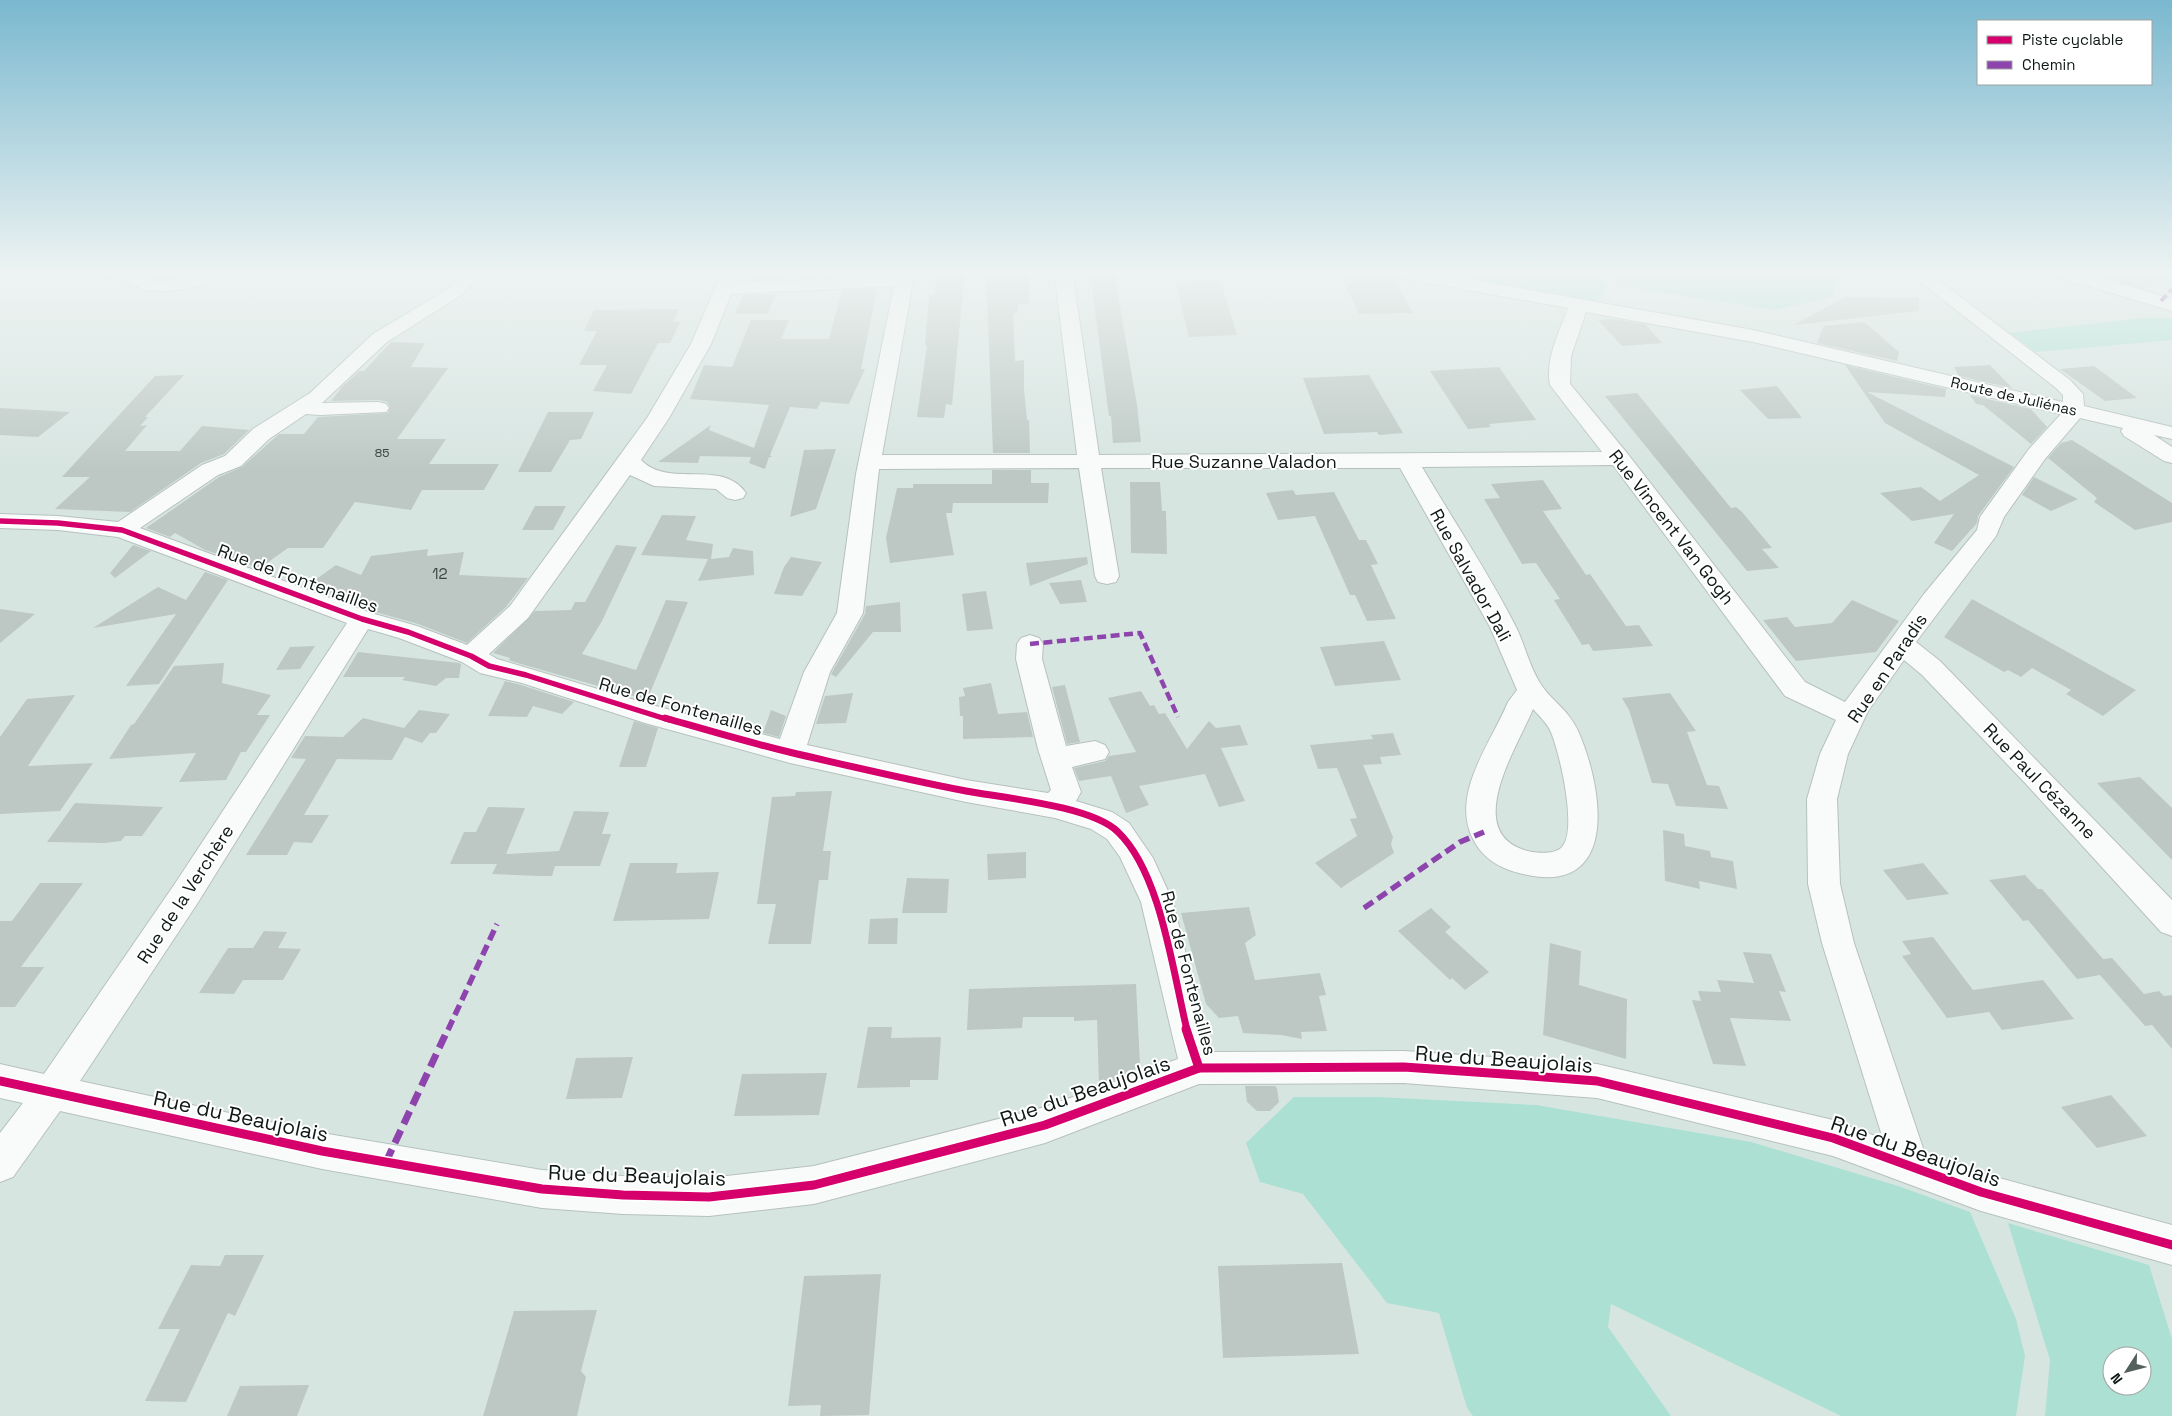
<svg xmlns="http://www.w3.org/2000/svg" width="2172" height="1416" font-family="'Space Grotesk',sans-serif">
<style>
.green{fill:#ace0d2;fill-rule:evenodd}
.building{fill:#bdc8c4}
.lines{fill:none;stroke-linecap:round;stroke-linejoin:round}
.minor-casing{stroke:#b6c1be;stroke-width:2}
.tertiary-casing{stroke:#b6c1be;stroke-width:2}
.secondary-casing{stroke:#b6c1be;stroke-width:2}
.minor{fill:#f9fbfa;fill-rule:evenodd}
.tertiary{fill:#f9fbfa;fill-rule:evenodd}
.secondary{fill:#f9fbfa;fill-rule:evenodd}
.quiet-far3{stroke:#8e44ad;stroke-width:4;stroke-dasharray:8 4;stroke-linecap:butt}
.quiet-far2{stroke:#8e44ad;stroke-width:4.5;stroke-dasharray:9 4.5;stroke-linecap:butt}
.quiet-far1{stroke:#8e44ad;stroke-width:5.5;stroke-dasharray:11 5.5;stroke-linecap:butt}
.quiet{stroke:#8e44ad;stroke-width:7;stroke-dasharray:14 7;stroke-linecap:butt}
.cycleway-far2-casing{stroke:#fff;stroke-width:9}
.cycleway-far1-casing{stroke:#fff;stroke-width:10}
.cycleway-casing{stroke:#fff;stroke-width:12}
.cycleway-far2{stroke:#d6006c;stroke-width:5.5}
.cycleway-far1{stroke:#d6006c;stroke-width:7}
.cycleway{stroke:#d6006c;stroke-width:9}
.labels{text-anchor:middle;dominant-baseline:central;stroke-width:4;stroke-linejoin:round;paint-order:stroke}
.far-number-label{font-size:12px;fill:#3a4441}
.far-street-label{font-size:15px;fill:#0e1815;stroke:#fff}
.number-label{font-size:15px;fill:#3a4441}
.street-label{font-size:18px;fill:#0e1815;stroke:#fff}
.near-street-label{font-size:21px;fill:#0e1815;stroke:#fff}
</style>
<rect width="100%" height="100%" fill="#d7e5e1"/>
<g class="green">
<path d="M147 270H206C189 278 166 286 149 277Z"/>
<path d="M1436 270H1593L1606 284 1604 293 1595 302 1437 273Z"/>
<path d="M1672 270H1844L1831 297 1775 310 1618 286 1614 278 1673 274Z"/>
<path d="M2071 270H2172V285H2152L2145 290Z"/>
<path d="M2143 318H2172V340L2036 352 2010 333Z"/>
<path d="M1294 1097H1378L1536 1105 1751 1142 1898 1186 1970 1212 2016 1319 2025 1356 2016 1416H1841L1611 1304 1608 1327 1671 1416H1473L1467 1408 1439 1313 1387 1303 1303 1194 1260 1182 1246 1143Z"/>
<path d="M2008 1223 2149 1265 2172 1339V1416H2045L2050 1360ZM2112 1356H2142V1386H2112Z"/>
</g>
<g class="building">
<path d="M753 270H785L782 279 749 281Z"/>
<path d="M848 270H881L880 275 846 277Z"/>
<path d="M936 270H965L952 405 946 404 944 418 917 417 927 345H925L929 295H935Z"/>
<path d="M986 270H1029V304H1018V313H1013L1015 361 1024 360V389L1027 420H1029L1030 453H993Z"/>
<path d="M1338 270H1352L1393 278 1413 313 1359 314Z"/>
<path d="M1114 272 1137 405 1141 442 1113 443 1111 416H1109L1090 273Z"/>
<path d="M1220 280 1237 335 1189 337 1175 282Z"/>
<path d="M877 289 861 369H865L849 404 821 402 817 409 790 407 770 455 772 457H769L765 469 749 463 751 457 700 456 698 463 658 462 711 425 709 430 754 448 769 405 690 399 704 365 732 367 751 320H789L781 339H829L842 290Z"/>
<path d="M776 294 768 314H735L743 295Z"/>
<path d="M1845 297 1919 298V311L1794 325Z"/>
<path d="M679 309 673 322H680L670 343H658L631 394 593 391 607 365H579L597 331H584L594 310Z"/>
<path d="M1612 319 1645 324 1662 343 1622 346 1598 320Z"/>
<path d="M1864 322 1899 352 1897 361 1817 343 1824 326Z"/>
<path d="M391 342 425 343 411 367 448 368 397 439H446L429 464H499L484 490H422L411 510 355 502 323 548H288L260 568 205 550 175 533 170 537 146 528 219 477 242 467 279 434H304L318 417 388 413 390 407 387 402 380 400 331 401 342 387 359 371H364Z"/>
<path d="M1845 365 1946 389 1945 397 1867 392 2014 467 1978 516 1977 523 1952 551 1934 543 1954 514 1912 521 1880 493 1921 487 1940 501 1979 475 1885 423Z"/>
<path d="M1990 365 2012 388 1959 376 1954 367Z"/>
<path d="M2094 366 2137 398 2105 401 2060 369Z"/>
<path d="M1499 367 1536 420 1489 424 1491 427 1468 429 1430 371Z"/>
<path d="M184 375 145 417H148L140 426 147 425 125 451H180L202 426 249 430 224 454 201 463 130 512 55 509 90 477H62L155 376Z"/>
<path d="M1369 375 1403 433 1379 435 1377 432 1324 434 1303 378Z"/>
<path d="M1777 386 1802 418 1768 419 1740 390Z"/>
<path d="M1637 393 1731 508 1736 507 1742 512 1772 548 1762 549 1779 568 1747 571 1605 396Z"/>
<path d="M1970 395 2031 409 2047 427 2031 444 1983 405 1976 404Z"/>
<path d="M0 408 70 412 38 437 0 435Z"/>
<path d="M548 412H594L581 439 570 440 551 472H518Z"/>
<path d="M2072 440 2172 503V522L2135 530 2094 502 2097 498 2048 458 2061 443Z"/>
<path d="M836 449 816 509 790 517 804 450Z"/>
<path d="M992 470H1031V483H1049L1048 503H953L952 513H946L954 555 890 563 886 538 897 488H913V484H992Z"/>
<path d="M2034 477 2078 499 2051 511 2022 495Z"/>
<path d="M1543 480 1562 509 1543 511 1586 575 1590 574 1626 626 1639 625 1653 646 1593 651 1589 644 1582 645 1554 600 1560 599 1536 563 1522 564 1484 499 1500 498 1491 484Z"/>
<path d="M1130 482H1160L1162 511H1166L1167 554 1131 553Z"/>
<path d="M1293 490 1296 495 1334 492 1359 540H1366L1378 564 1371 565 1396 619 1367 621 1355 595H1350L1315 516 1278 520 1266 493Z"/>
<path d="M535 506H566L553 530H522Z"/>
<path d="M662 515 696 516 686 540 713 544 711 559 729 557 733 548 753 551 754 575 698 581 708 559 641 555Z"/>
<path d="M133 545 151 551 115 578 110 573Z"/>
<path d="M616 545 637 547 602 621 582 654 636 670 666 600 688 602 647 700 514 662 509 660 510 658 493 653 535 611 571 610 575 602H585Z"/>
<path d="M428 549 427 556 464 552 459 575 528 578 506 607 467 643 418 624 372 611 352 604 355 602 308 585 336 565 361 575 371 556Z"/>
<path d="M791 557 822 562 802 596 774 594 784 567Z"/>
<path d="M1087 557 1088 564 1030 586 1026 563Z"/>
<path d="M205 572 228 580 159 684 126 686 176 614 93 628 158 587 186 600Z"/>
<path d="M1081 580 1087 602 1060 604 1049 583Z"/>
<path d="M986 591 993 629 967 631 962 594Z"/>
<path d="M1972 599 2136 690 2103 716 2066 694 2071 690 2032 668 2021 677 2008 670 2004 672 1944 637Z"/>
<path d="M1852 600 1899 621 1876 652 1796 661 1763 620 1787 617 1795 627 1832 623Z"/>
<path d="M900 602 901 632H873L836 677 831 674 865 614 866 606Z"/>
<path d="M0 609 35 614 0 643Z"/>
<path d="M1384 641 1401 680 1335 686 1320 647Z"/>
<path d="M315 646 300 669 276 670 290 647Z"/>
<path d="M358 652 459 663 461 664 459 678H446L436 686 402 680 405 677H343Z"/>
<path d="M224 663 222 683 271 695 257 715H270L246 752H241L226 780 179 782 196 753 109 759 131 725 134 724 174 666Z"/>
<path d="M505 681 521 685 574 702 562 714 533 706 527 717 488 716Z"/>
<path d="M991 683 998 714 1027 712 1033 737 963 739V716H960L959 697 965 696 963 688Z"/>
<path d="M1065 685 1080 742 1067 744 1052 687Z"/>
<path d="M1141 691 1150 706 1154 705 1159 714 1165 713 1187 749 1209 721 1216 728 1240 725 1248 745 1221 748 1245 801 1219 807 1205 774 1139 786 1149 805 1126 813 1111 776 1079 781 1074 768 1105 761 1109 756 1136 752 1108 698Z"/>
<path d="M853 693 846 723 816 724 825 696Z"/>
<path d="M1670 693 1696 731 1687 732 1707 785 1719 786 1728 809 1676 806 1668 784 1652 783 1629 710 1622 698Z"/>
<path d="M75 695 28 766 93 763 60 811 0 814V737L27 699Z"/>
<path d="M419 710 450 714 436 733H430L422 743 405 737 392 760 337 759 304 815H329L312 843 294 842 287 855H246L306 759 291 758 305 736 343 737 363 718 404 728Z"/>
<path d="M771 710 786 716 779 737 763 733Z"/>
<path d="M634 721 658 728 646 767H619Z"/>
<path d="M1393 733 1401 755 1380 757 1382 764 1363 765 1393 837 1391 844 1394 853 1341 888 1315 863 1357 836 1350 819 1357 818 1337 768 1318 769 1310 745 1373 739 1371 735Z"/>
<path d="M2140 777 2172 808V860L2097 783Z"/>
<path d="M832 791 823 851H831L828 880H819L811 944H768L776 904H757L772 797 795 796 796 792Z"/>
<path d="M75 803 163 807 142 836H125L121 841 105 843 47 842Z"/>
<path d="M488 807 525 808 506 854 559 851 574 811 609 812 602 834H611L600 866H555L552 876H539L492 874 497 864H450L464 832H476Z"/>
<path d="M1663 830 1684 834 1685 846 1710 851 1711 857 1733 861 1737 889 1699 881 1700 889 1665 881Z"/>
<path d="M1026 852V878L988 880 987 854Z"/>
<path d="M630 863H678L676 873 719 872 709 919 613 921Z"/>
<path d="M1923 863 1949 894 1907 900 1883 870Z"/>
<path d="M2025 875 2038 889H2042L2103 959 2112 958 2144 994 2159 991 2164 996 2172 995V1049L2152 1025 2145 1026 2100 975 2077 979 2028 920 2023 921 1989 880Z"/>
<path d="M907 878 949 879 947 913H902Z"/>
<path d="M40 883H83L21 967H44L15 1007H0V921H12Z"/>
<path d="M1249 907 1256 935 1245 943 1255 980 1320 973 1326 995 1319 996 1327 1031 1301 1032 1302 1039 1281 1035 1243 1033 1238 1016 1219 1018 1206 1004 1181 913Z"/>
<path d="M1431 908 1451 927 1445 932 1489 972 1465 990 1452 978 1450 980 1398 931Z"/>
<path d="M898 918 897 944H868L870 919Z"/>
<path d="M264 931 287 932 278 948 301 949 283 980H243L234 994 199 993 228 948H253Z"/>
<path d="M1933 937 1973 990 2043 980 2074 1019 2002 1030 1989 1012 1947 1018 1902 956 1911 954 1902 941Z"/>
<path d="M1550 943 1581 951 1579 985 1627 999 1626 1059 1543 1035Z"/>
<path d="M1743 952 1771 954 1786 992 1779 991 1791 1021 1730 1018 1746 1066 1713 1064 1692 1000 1701 1001 1698 991 1721 992 1717 980 1754 983Z"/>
<path d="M1136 984 1140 1065 1126 1076 1099 1086 1097 1020 1074 1021V1017H1023L1022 1028 967 1030 969 989Z"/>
<path d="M868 1027H892L891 1038 941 1037 938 1080H910V1087L857 1088Z"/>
<path d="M633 1057 622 1098 566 1099 576 1058Z"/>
<path d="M827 1073 819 1115 734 1116 742 1074Z"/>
<path d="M1245 1086H1275L1277 1088 1279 1102 1270 1111H1257L1247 1102Z"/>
<path d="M2111 1095 2147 1136 2097 1148 2061 1107Z"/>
<path d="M225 1255H264L235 1316 228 1313 186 1402 145 1401 180 1329H158L191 1265 220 1266Z"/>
<path d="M1342 1263 1359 1354 1223 1358 1218 1266Z"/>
<path d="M881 1274 869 1415 820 1416 821 1405 788 1406 804 1276Z"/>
<path d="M597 1310 581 1371 586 1377 577 1416H483L514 1311Z"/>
<path d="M309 1385 297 1416H227L240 1386Z"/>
</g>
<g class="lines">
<defs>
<path id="minor" d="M462 270H480L463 294 387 342 322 403 379 402 386 404 389 408 386 412 320 415 306 414 269 439 241 466 218 475 140 528 371 613 417 626 467 645 510 606 647 418 691 344 723 270H741L736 283 889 277 895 278 897 270H915L882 455H1077L1054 270H1072L1099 455 1602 452 1550 385C1545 359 1559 333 1568 308L1385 275 1379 274 1376 270H1418L1753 330 2063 402V395L2056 388 1918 280 1921 276H1933L2070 380 2083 394 2084 406 2172 427V439L2154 435 2172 447V463L2164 461 2124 436 2121 431 2123 428 2080 418 2045 459 2004 517 1996 536 1916 642 1940 661 2172 900V936L2161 932 2027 785 1922 675 1904 660 1868 711 1848 754 1837 799 1840 884 1854 943 1925 1154 1981 1173 2172 1225V1265L1981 1211 1833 1156 1597 1098 1518 1092 1404 1083 1199 1084 1045 1143 814 1204 709 1216 623 1214 542 1208 322 1169 60 1111 13 1177 0 1182V1133L23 1103 0 1098V1064L44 1074 174 885 347 623 118 537 58 530 0 528V514L58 516 118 522 202 465 225 456 253 429 310 393 373 334 440 294 451 286ZM894 286 856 474 837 613 804 672 780 739 648 704 497 659 489 654 528 618 630 475 654 486 716 489 727 498 735 500 743 498 746 493C722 458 669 489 641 460L669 418 711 344 731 294ZM1586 312 1753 342 2061 414 2029 449 1980 517 1977 530 1924 594 1845 702 1805 682 1627 453 1570 384 1571 356ZM1613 465 1785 696 1836 720 1820 754 1807 799 1808 884 1822 943 1883 1139 1833 1120 1597 1064 1404 1051 1210 1052 1173 902 1153 858 1129 823 1112 812 1076 801 1081 792 1072 767 1105 759 1109 752 1105 745 1095 741 1066 746 1042 659 1043 644 1039 638 1030 635 1021 638 1017 644 1016 659 1038 749 1051 790 1048 793 966 780 807 745 830 672 863 613 879 469 1079 468 1095 576 1098 582 1107 584 1116 582 1119 576 1101 468H1400L1490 627 1517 690 1508 702C1491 743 1450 794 1473 839 1481 855 1493 864 1509 870 1617 906 1607 799 1579 733 1569 710 1554 703 1542 686 1530 669 1525 645 1516 627 1488 572 1453 520 1422 467ZM368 629 399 638 462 662 480 673 522 683 645 723 790 763 966 802 1055 818 1091 829 1107 839 1120 857 1141 902 1178 1059 1045 1107 814 1166 709 1178 623 1176 542 1170 322 1133 80 1081 197 904ZM1533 709C1539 716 1546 722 1550 730 1559 749 1579 833 1561 848 1553 855 1533 853 1524 850 1462 830 1519 744 1533 709Z"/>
<path id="tertiary" d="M90 270H125L140 274 143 278 140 282 134 283 93 274Z"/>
<g id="secondary">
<path d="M127 270H145L143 276C161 289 184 275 201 271 209 269 218 270 226 270 212 290 141 301 125 278Z"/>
<path d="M2045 270H2075L2172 299V311L2048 274Z"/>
</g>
</defs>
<use href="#minor" class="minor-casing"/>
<use href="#tertiary" class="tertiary-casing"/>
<use href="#secondary" class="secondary-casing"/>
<use href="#minor" class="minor"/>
<use href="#tertiary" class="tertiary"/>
<use href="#secondary" class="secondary"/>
<path class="quiet-far3" d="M2161 301 2172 289"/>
<path class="quiet-far2" d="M1030 644 1140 633 1178 717"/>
<g class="quiet-far1">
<path d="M1364 908 1460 842 1484 832"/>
<path d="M448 1030 497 924"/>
</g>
<path class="quiet" d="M386 1162 448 1029"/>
<defs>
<path id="cycleway-far2" d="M0 521 58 523 122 530 362 619 408 632 471 656 489 666 526 675 669 720"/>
<path id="cycleway-far1" d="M665 718C707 730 750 743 793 753 850 766 908 780 966 791 1004 798 1092 806 1118 832 1161 873 1173 973 1187 1030"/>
<g id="cycleway">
<path d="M1186 1029 1199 1068"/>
<path d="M0 1081 322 1151 542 1189 623 1195 709 1197 814 1185 1045 1125 1199 1068 1404 1067 1518 1075 1597 1081 1833 1138 1981 1192 2172 1245"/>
</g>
</defs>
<use href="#cycleway-far2" class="cycleway-far2-casing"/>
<use href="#cycleway-far1" class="cycleway-far1-casing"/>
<use href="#cycleway" class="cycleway-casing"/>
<use href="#cycleway-far2" class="cycleway-far2"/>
<use href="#cycleway-far1" class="cycleway-far1"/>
<use href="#cycleway" class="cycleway"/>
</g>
<linearGradient id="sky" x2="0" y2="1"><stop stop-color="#7ab8cf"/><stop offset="0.58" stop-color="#edf3f2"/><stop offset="1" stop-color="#edf3f2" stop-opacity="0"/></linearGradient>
<rect width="2172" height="469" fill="url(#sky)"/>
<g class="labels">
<g class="far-number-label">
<text x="382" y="453">85</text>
</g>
<g class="far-street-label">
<text transform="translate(2014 396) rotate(13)">Route de Juliénas</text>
</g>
<g class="number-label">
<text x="440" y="573">12</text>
</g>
<g class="street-label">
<text x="1244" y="461">Rue Suzanne Valadon</text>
<text transform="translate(1672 527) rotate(52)">Rue Vincent Van Gogh</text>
<text transform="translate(1471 575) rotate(61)">Rue Salvador Dali</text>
<text transform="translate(298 578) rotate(20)">Rue de Fontenailles</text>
<text transform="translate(1887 668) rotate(-56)">Rue en Paradis</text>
<text transform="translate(681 706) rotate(16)">Rue de Fontenailles</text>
<text transform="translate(2040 781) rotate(46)">Rue Paul Cézanne</text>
<text transform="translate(185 894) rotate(-57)">Rue de la Verchère</text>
<text transform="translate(1189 973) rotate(75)">Rue de Fontenailles</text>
</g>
<g class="near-street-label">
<text transform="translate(1504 1059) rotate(4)">Rue du Beaujolais</text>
<text transform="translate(1085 1091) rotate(-19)">Rue du Beaujolais</text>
<text transform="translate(241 1116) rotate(12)">Rue du Beaujolais</text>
<text transform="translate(1916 1151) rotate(19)">Rue du Beaujolais</text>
<text transform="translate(637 1175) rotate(2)">Rue du Beaujolais</text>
</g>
</g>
<rect x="1977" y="20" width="175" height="65" fill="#ffffff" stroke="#9fa3a1"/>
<rect x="1987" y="36" width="25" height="8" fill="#d6006c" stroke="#9fa3a1"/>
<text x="2022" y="45" font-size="15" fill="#0e1815">Piste cyclable</text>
<rect x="1987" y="61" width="25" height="8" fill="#8e44ad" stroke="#9fa3a1"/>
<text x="2022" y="70" font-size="15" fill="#0e1815">Chemin</text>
<g transform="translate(2127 1371) rotate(234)"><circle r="24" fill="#ffffff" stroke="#9fa3a1"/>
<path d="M0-4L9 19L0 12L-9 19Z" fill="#54605c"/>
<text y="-8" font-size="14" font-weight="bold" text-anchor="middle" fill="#0e1815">N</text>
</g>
</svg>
